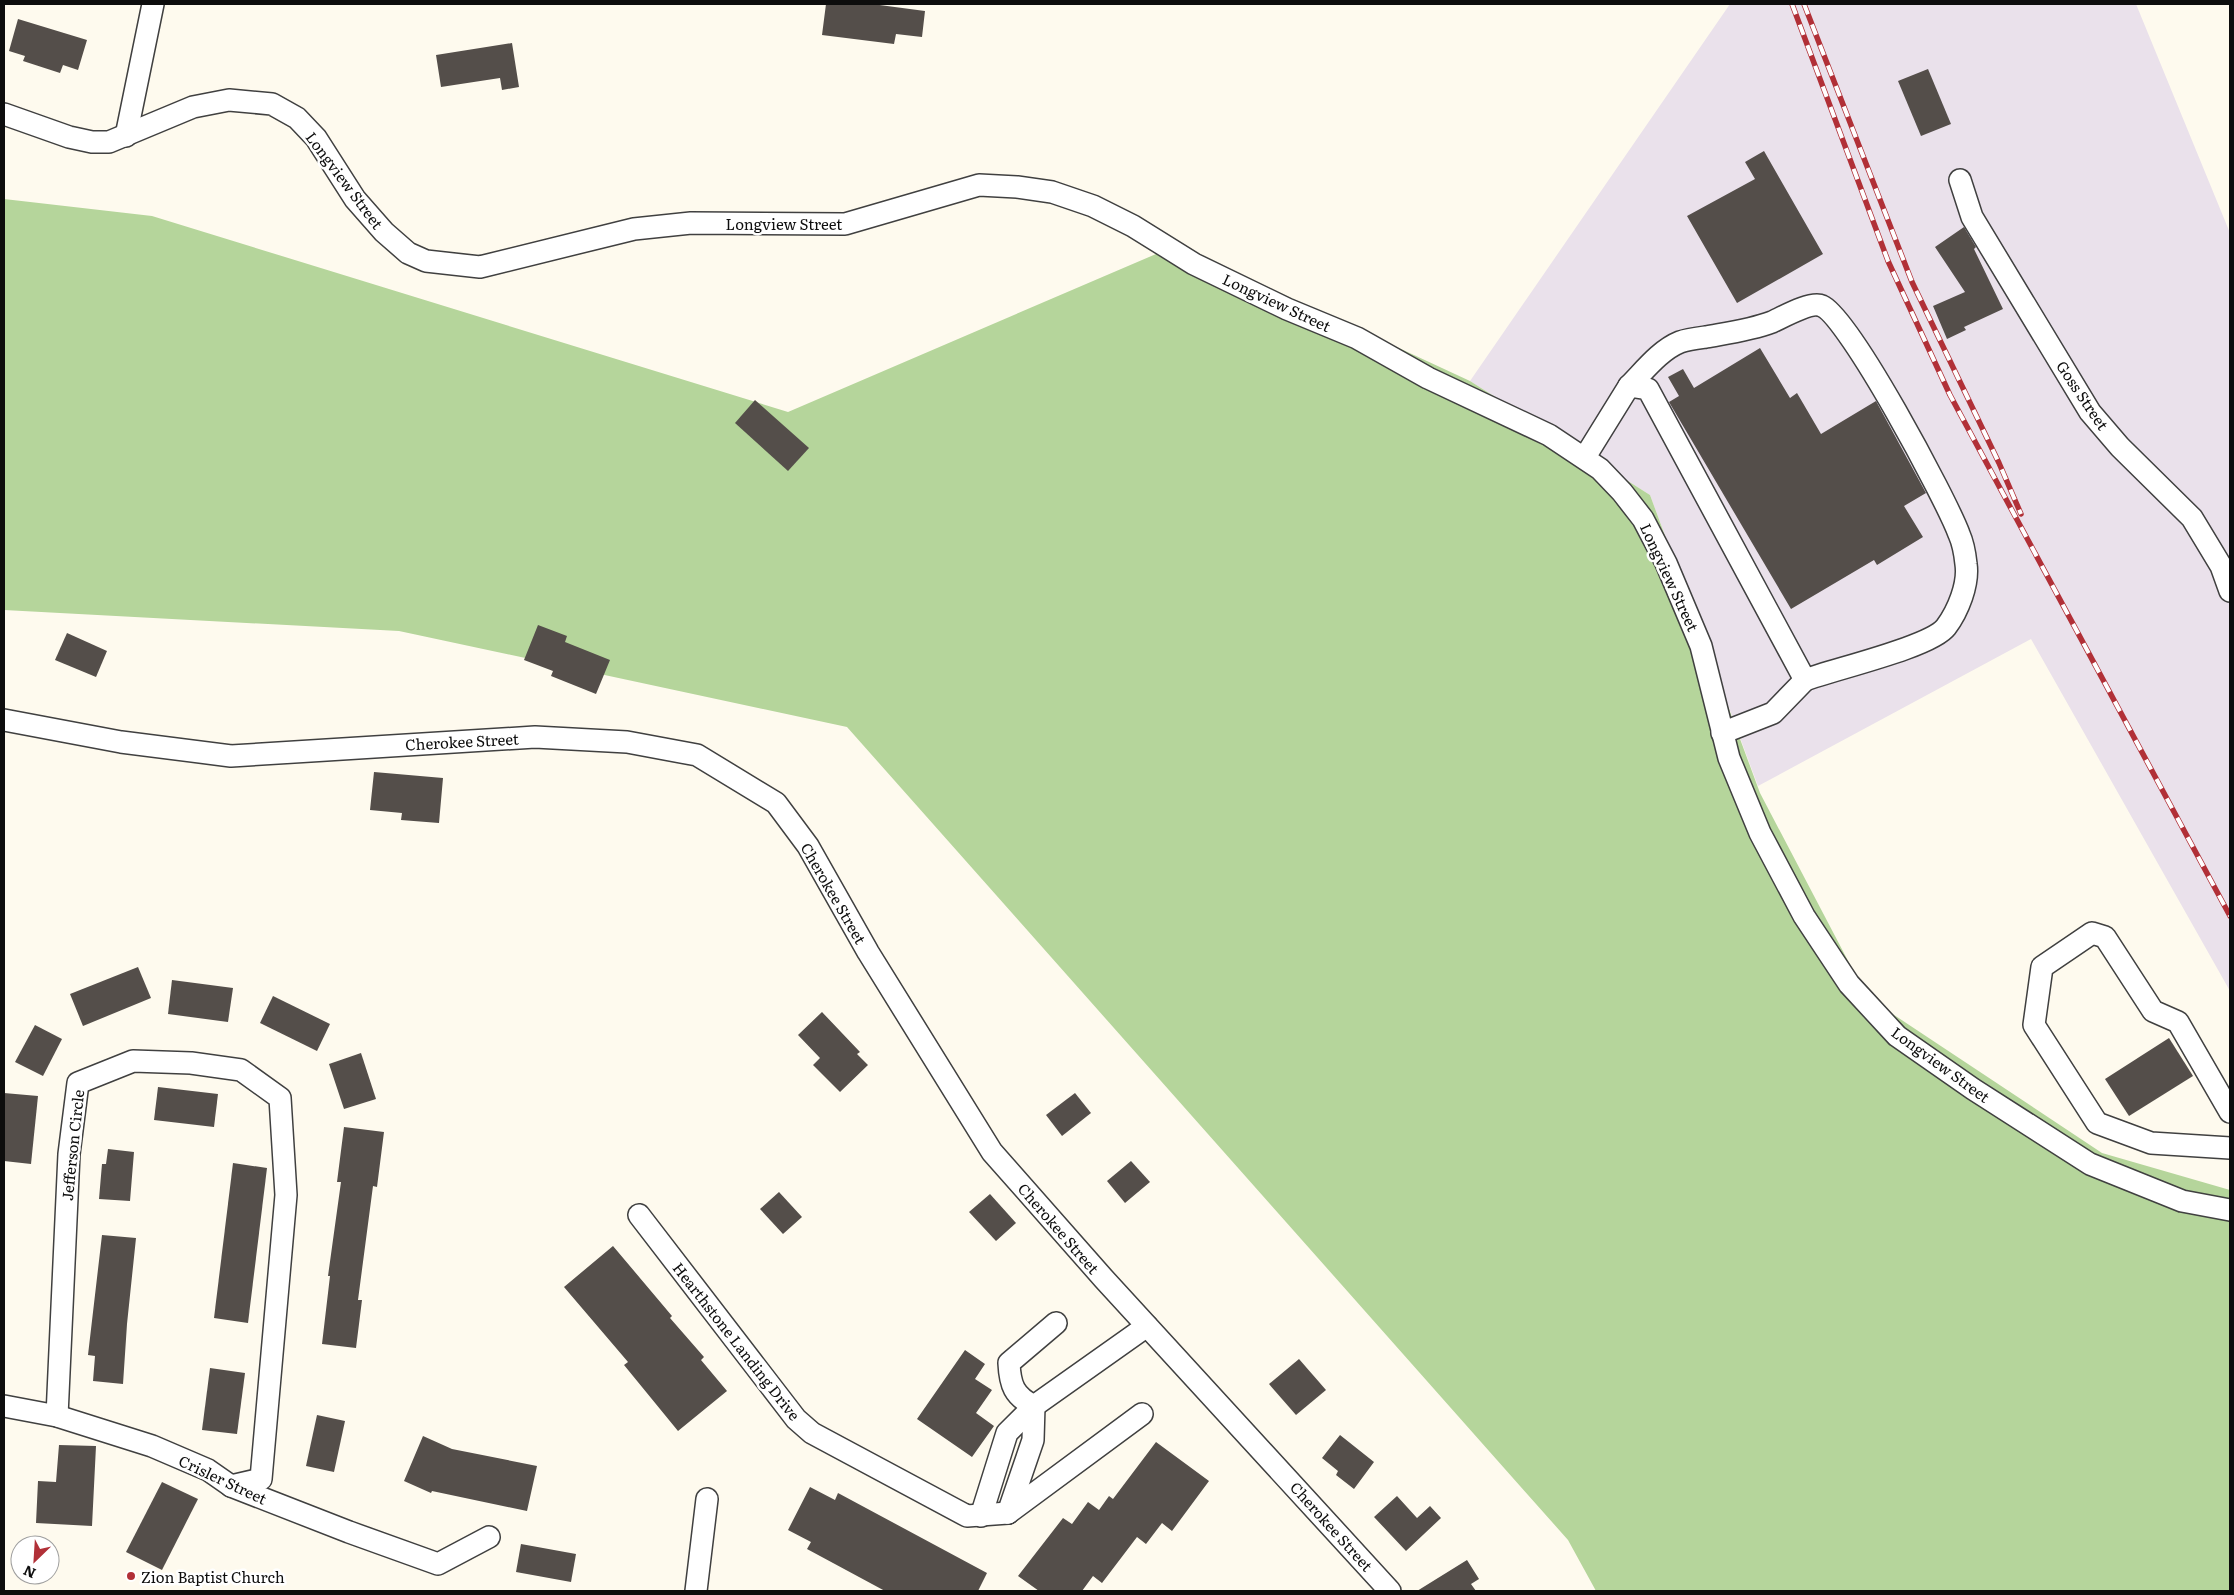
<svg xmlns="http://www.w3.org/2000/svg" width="2234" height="1595" font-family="Literata,serif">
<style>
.industrial{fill:#eae1eb}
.forest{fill:#b5d59b}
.building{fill:#544e4a}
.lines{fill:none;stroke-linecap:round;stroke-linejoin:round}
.minor-casing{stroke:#404040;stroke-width:24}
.minor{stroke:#fff;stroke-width:21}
.rail-casing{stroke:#b13037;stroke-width:5.5}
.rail{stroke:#fff;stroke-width:4;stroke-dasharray:11;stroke-linecap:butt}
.poi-dot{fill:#b13037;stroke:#fff;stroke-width:2}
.labels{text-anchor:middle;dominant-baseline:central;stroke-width:5;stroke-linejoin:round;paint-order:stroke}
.street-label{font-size:15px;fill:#0d0d0d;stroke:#fff}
.poi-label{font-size:15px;fill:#0d0d0d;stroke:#fff;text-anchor:start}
</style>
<rect width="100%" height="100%" fill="#fefaee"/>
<path class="industrial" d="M1730 4H2136L2230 233V991L2031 639 1758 786 1650 495 1470 381Z"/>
<path class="forest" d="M4 199 152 216 788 412 1177 245 1470 381 1650 495 1760 793 1867 997 2102 1153 2230 1190V1591H1596L1568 1540 847 727 399 631 4 610Z"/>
<g class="building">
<path d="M826 4H872L925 11 922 37 896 34 894 44 822 35Z"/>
<path d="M18 19 87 40 78 70 63 65 60 73 23 61 25 56 9 51Z"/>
<path d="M512 43 519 87 502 90 500 78 441 87 436 55Z"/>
<path d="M1928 69 1951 124 1921 136 1898 81Z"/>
<path d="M1764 151 1823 254 1737 303 1687 216 1755 179 1745 162Z"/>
<path d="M1964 227 1976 247 1974 249 2003 309 1964 327 1966 330 1947 339 1933 306 1965 292 1935 247Z"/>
<path d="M1760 348 1790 398 1797 393 1821 434 1876 401 1926 493 1904 506 1923 537 1877 565 1874 560 1791 609 1669 402 1679 396 1668 377 1683 369 1694 388Z"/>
<path d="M755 400 809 448 788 471 735 423Z"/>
<path d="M538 625 567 636 565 642 610 660 596 694 551 676 553 671 524 660Z"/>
<path d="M67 633 107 651 96 677 55 660Z"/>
<path d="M374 772 443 778 439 823 401 820 402 813 370 810Z"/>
<path d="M138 967 151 998 83 1026 70 994Z"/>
<path d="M172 980 233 988 228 1022 168 1014Z"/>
<path d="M273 996 330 1024 317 1051 260 1023Z"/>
<path d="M822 1012 860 1052 857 1054 868 1065 840 1092 813 1065 820 1058 798 1035Z"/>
<path d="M35 1025 62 1039 43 1076 15 1062Z"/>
<path d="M2169 1038 2193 1076 2129 1116 2105 1079Z"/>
<path d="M361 1053 376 1099 344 1109 329 1064Z"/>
<path d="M158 1087 218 1094 214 1127 154 1120Z"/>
<path d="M4 1093 38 1096 31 1164 4 1161Z"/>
<path d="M1075 1093 1091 1113 1062 1136 1046 1115Z"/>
<path d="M344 1127 384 1132 377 1187 373 1186 358 1300H362L356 1348 322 1344 330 1276H328L341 1182H337Z"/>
<path d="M108 1149 134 1152 130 1201 99 1199 102 1164H106Z"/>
<path d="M1131 1161 1150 1182 1125 1203 1107 1181Z"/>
<path d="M233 1163 267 1168 248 1323 214 1318Z"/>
<path d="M779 1192 802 1217 783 1234 760 1209Z"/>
<path d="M990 1194 1016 1223 996 1241 969 1212Z"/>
<path d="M102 1235 136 1238 127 1324 123 1384 93 1381 95 1356 88 1355Z"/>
<path d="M613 1246 672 1316 670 1318 704 1357 701 1360 727 1391 678 1431 624 1365 628 1362 564 1287Z"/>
<path d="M965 1350 985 1364 975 1379 992 1390 976 1413 994 1426 972 1457 917 1419Z"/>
<path d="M1299 1359 1326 1390 1296 1415 1269 1384Z"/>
<path d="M210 1368 245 1373 237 1434 202 1430Z"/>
<path d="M317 1415 345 1421 334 1472 306 1466Z"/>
<path d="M1340 1435 1374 1462 1354 1489 1336 1475 1338 1471 1322 1458Z"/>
<path d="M423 1436 452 1449 537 1466 527 1511 432 1491 431 1493 404 1481Z"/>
<path d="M1156 1442 1209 1481 1172 1531 1162 1523 1146 1544 1137 1537 1102 1583 1093 1576 1082 1591H1039L1018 1576 1063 1518 1072 1524 1088 1502 1099 1510 1109 1496 1113 1499Z"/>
<path d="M59 1445 96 1446 92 1526 36 1523 38 1481 56 1482Z"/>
<path d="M162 1482 198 1499 162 1570 126 1552Z"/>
<path d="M810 1487 835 1500 838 1493 987 1573 978 1591H885L807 1549 811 1542 788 1530Z"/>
<path d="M1397 1496 1417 1518 1430 1506 1441 1518 1406 1551 1374 1517Z"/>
<path d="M521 1544 576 1554 571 1582 516 1572Z"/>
<path d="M1467 1560 1479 1579 1471 1584 1476 1591H1417Z"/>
</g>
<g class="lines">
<defs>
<g id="minor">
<path d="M4 114 69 137 92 142H109L193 107 229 100 272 104 297 118 316 138 355 199 384 232 408 253 426 261 480 267 634 229 691 223 845 224 979 185 1017 187 1052 192 1093 206 1133 226 1194 264 1287 309 1357 338 1428 378 1549 435 1600 469 1622 492 1643 519 1666 563 1701 646 1729 758 1760 833 1804 916 1849 984 1897 1036 1973 1089 2090 1164 2182 1201 2230 1210"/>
<path d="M126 136 153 4"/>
<path d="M1960 180 1972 217 2090 412 2120 447 2192 518 2221 566 2230 591"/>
<path d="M1629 386C1644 371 1660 350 1680 342 1688 339 1698 338 1706 337 1728 333 1751 330 1772 322 1783 317 1811 301 1822 306 1849 317 1946 499 1959 534 1963 543 1965 554 1966 564 1969 584 1958 611 1946 627 1931 647 1834 669 1805 680"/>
<path d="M1585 457 1629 386 1648 389 1805 680 1773 713 1722 733"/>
<path d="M4 720 121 742 231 756 535 737 627 742 697 755 776 803 808 846 868 952 992 1152 1104 1279 1390 1591"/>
<path d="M2230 1112 2178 1022 2153 1011 2105 937 2092 933 2042 967 2034 1025 2097 1123 2151 1143 2230 1148"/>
<path d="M639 1215 796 1419 812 1433 967 1516 1008 1513"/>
<path d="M4 1406 57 1416 152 1446 208 1470 231 1486 349 1532 438 1564 489 1537"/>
<path d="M1034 1406C1014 1396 1010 1385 1009 1363L1056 1323"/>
<path d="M57 1416 69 1154 78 1083 133 1061 191 1063 241 1070 280 1098 286 1195 261 1479 231 1486"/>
<path d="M1008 1513 1142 1414"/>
<path d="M1008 1513 1033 1440 1034 1406"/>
<path d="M981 1516 1007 1433 1034 1406 1147 1326"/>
<path d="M696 1591 707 1499"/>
</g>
</defs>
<use href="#minor" class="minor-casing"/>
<use href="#minor" class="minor"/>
<defs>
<g id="rail">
<path d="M1792 4 1888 261 1950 395 2230 916"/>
<path d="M1804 4 1912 282 1999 463 2021 514"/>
</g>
</defs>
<use href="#rail" class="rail-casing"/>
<use href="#rail" class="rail"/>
</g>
<circle class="poi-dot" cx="131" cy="1576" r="5"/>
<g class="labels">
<g class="street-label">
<text transform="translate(345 180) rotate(53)">Longview Street</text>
<text x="784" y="223">Longview Street</text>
<text transform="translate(1277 302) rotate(25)">Longview Street</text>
<text transform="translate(2083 395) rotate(56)">Goss Street</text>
<text transform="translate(1670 577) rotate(65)">Longview Street</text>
<text transform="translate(462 741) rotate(-3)">Cherokee Street</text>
<text transform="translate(834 893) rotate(60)">Cherokee Street</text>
<text transform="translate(1941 1064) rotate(36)">Longview Street</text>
<text transform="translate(72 1145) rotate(-84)">Jefferson Circle</text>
<text transform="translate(1059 1228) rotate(49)">Cherokee Street</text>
<text transform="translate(737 1341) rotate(52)">Hearthstone Landing Drive</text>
<text transform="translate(223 1479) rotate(25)">Crisler Street</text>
<text transform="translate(1332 1526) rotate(48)">Cherokee Street</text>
</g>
<g class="poi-label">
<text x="141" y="1576">Zion Baptist Church</text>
</g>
</g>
<rect width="2234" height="1595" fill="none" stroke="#0d0d0d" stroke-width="10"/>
<g transform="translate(35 1560) rotate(205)"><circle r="24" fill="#ffffff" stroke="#9e9e9e"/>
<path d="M0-4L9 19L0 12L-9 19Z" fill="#b13037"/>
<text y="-8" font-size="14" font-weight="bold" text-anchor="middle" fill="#0d0d0d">N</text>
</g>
</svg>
